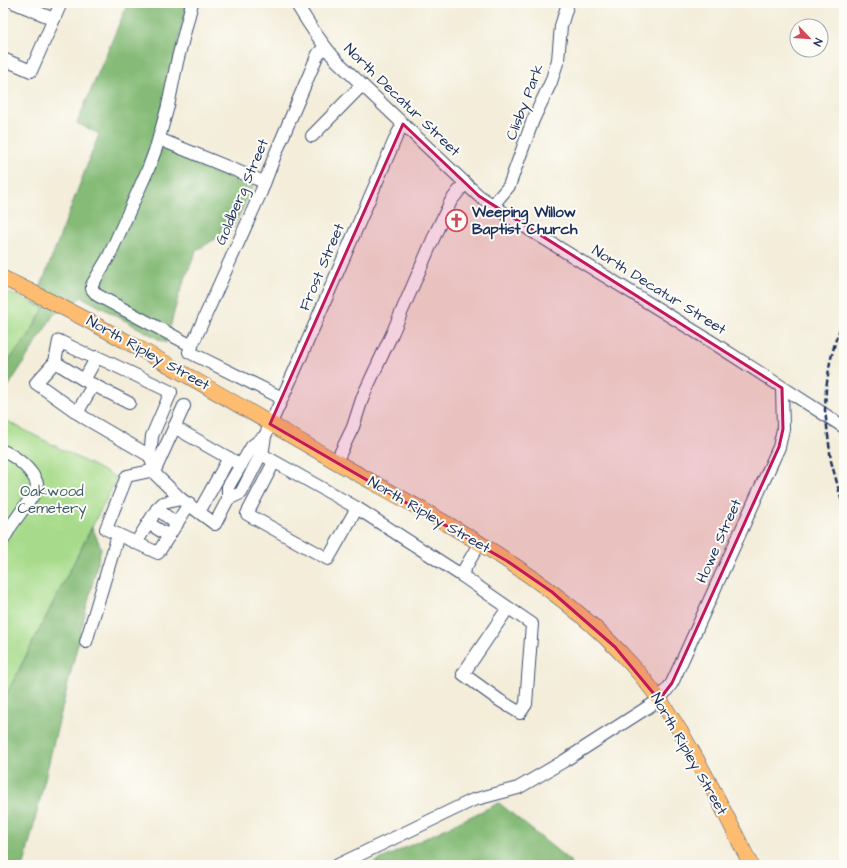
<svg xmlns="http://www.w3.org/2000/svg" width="847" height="868" font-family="'Architects Daughter',sans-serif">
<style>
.green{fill:#a7db8b;stroke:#618574}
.forest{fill:#85bb77;stroke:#50756a}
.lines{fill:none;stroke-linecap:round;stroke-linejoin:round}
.minor-casing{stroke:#3b4c70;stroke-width:14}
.major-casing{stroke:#3b4c70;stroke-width:16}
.minor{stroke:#fff;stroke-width:12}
.major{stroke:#fdbc70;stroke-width:15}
.rail{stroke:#1b2f5e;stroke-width:2.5;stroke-dasharray:6 3;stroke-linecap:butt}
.marked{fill:#c2185b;fill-opacity:0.2;stroke:#c2185b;stroke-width:3;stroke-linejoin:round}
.labels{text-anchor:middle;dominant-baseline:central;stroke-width:4;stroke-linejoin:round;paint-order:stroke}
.street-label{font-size:15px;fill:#1b2f5e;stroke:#fdfcf7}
.poi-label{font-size:15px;font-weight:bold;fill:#1b2f5e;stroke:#fdfcf7;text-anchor:start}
.park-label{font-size:15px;fill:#3e5a69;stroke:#fdfcf7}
</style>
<rect width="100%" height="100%" fill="#fdfcf7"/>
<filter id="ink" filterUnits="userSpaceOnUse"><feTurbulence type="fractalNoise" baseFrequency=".025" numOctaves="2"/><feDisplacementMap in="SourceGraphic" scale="8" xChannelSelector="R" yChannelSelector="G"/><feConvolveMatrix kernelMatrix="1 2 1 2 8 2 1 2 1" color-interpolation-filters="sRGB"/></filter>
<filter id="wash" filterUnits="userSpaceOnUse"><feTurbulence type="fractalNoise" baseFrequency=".012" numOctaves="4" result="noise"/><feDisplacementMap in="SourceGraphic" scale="16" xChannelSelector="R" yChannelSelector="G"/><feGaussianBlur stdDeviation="0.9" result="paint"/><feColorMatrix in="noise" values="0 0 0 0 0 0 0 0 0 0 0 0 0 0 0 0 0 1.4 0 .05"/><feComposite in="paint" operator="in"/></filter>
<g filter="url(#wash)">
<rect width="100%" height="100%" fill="#f3edd9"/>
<g class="green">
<path d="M3 290 44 308 29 335 3 368Z"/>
<path d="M7 421 117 478 3 701V423Z"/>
</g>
<g class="forest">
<path d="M128 3H188L153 143 254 185 233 227 196 251 178 297 166 343 82 297 54 314 3 395V368L29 335 44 308 34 304 99 134 77 123Z"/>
<path d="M92 527 101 548 24 865H3V701Z"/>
<path d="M499 803 570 861 571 865H369Z"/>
</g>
</g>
<g filter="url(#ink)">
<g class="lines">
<defs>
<g id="minor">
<path d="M15 3 54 19"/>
<path d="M192 3 177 62 168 106 156 148 149 167 109 256 92 285V289L97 295 192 346"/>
<path d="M296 3C308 23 321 43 337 61L465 183 479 196 522 225 712 342 844 427"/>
<path d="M3 59 31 71 61 3"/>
<path d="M312 136 362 85"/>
<path d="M159 139 264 182"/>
<path d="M493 205 509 186 533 120 551 82 558 60 561 26 568 3"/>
<path d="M55 362 36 383 85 418 150 456"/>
<path d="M84 380 55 362 59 341 96 359"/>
<path d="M282 398 189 352 261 192 275 155 318 54 325 47"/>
<path d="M129 403 84 380 97 357 171 392 152 436 150 456 156 475 181 499 215 524 228 499"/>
<path d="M184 406 155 470 127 476 106 529 158 553 189 504"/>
<path d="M77 413 93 385"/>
<path d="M174 427 241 465"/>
<path d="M265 436 252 446 228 487V499L241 493 261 454 263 449 265 436 295 370 397 135 403 124"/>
<path d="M3 451C17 457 31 469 37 483L36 491 11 526 3 540"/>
<path d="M261 454 357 508 461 575 479 544"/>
<path d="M274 462 247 514 328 559 357 508"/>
<path d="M336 462 353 427 363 396 392 334 437 230 451 201 465 183"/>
<path d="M157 509 177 524"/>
<path d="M199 512 229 458"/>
<path d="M148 523 169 536"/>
<path d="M136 543 157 509 163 503 181 499"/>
<path d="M461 575 532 624 526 704 520 713 499 700 463 674 508 608"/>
<path d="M86 642 118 535"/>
<path d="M338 865 473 800 518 788 564 761 659 700 672 683 779 447 783 429 782 388"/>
</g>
<path id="major" d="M3 278C117 332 224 397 333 460 437 519 550 573 631 664 683 722 716 796 751 865"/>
</defs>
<use href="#minor" class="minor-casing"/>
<use href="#major" class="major-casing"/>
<use href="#minor" class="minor"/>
<use href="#major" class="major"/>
<path class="rail" d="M844 319 836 339 830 362 826 389 825 410 831 461 844 509"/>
</g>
</g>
<path class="marked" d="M403 124 479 196 782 388 783 429 779 447 672 683 659 700 615 647 552 592 507 561 270 424Z"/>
<defs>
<symbol id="church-ring" viewBox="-11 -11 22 22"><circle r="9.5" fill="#fdfcf7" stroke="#d1495b" stroke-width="1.5"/><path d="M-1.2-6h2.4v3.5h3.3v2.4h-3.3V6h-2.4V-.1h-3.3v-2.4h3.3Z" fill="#d1495b"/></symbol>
</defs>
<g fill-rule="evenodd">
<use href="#church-ring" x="444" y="208" width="25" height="25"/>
</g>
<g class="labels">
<g class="street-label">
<text transform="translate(402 100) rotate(44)">North Decatur Street</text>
<text transform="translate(525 102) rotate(-69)">Clisby Park</text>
<text transform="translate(242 192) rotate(-67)">Goldberg Street</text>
<text transform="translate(322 267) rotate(-67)">Frost Street</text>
<text transform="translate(659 290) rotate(32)">North Decatur Street</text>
<text transform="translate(148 353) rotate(29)">North Ripley Street</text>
<text transform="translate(429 515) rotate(30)">North Ripley Street</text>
<text transform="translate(719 541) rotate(-66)">Howe Street</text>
<text transform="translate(689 754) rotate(60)">North Ripley Street</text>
</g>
<g class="poi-label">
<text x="472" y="212">Weeping Willow<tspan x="472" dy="17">Baptist Church</tspan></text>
</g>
<g class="park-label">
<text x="52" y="491">Oakwood<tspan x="52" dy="17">Cemetery</tspan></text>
</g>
</g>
<rect width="847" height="868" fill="none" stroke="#fdfcf7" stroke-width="16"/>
<g transform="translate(809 38) rotate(115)"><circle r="19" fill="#fdfcf7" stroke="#a3aaba"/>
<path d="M0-3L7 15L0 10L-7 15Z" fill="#d1495b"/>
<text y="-6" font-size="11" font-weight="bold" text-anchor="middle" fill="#1b2f5e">N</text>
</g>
</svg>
